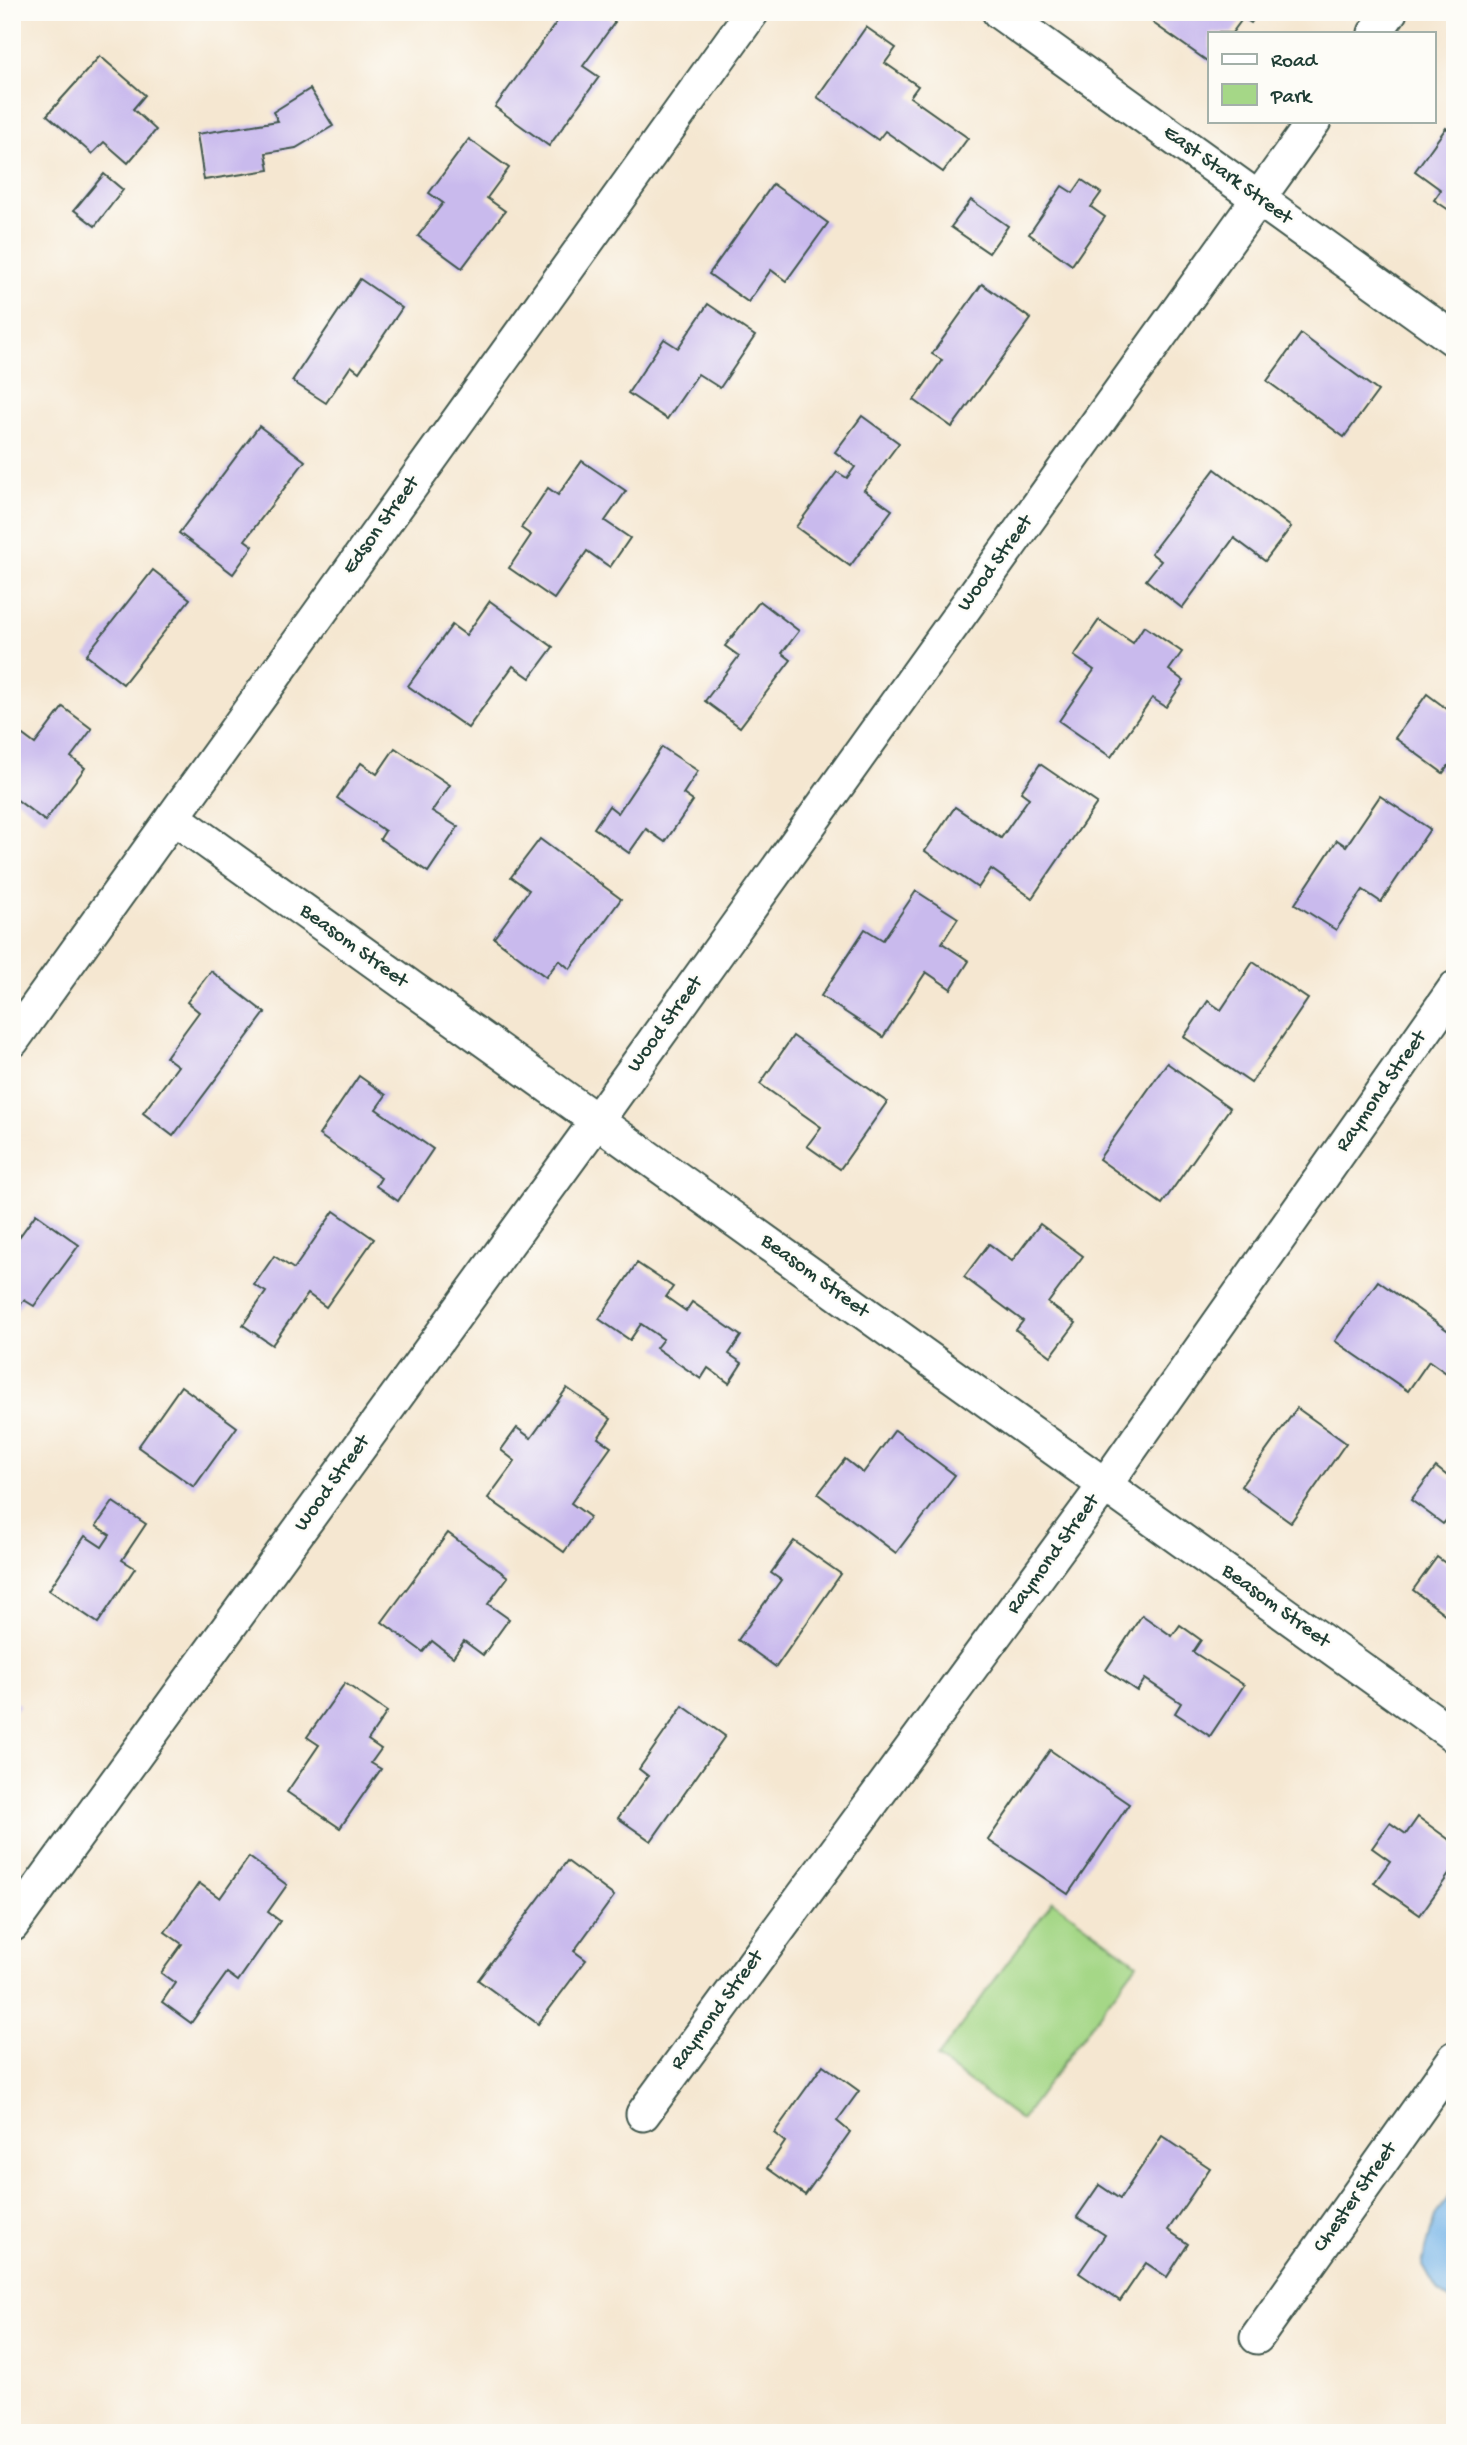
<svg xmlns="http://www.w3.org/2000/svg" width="1467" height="2445" font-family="'Gochi Hand',sans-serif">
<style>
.green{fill:#a5d787;stroke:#628a5e;stroke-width:2}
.water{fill:#74b4e8;stroke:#4a788e;stroke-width:2}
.building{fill:#c9baed}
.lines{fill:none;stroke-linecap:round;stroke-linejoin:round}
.street-casing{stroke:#3f564c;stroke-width:37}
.street{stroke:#fff;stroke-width:33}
.labels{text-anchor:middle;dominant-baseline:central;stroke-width:5;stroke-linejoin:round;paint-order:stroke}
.street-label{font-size:21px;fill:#1f3d34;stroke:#fdfcf7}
</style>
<rect width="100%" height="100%" fill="#fdfcf7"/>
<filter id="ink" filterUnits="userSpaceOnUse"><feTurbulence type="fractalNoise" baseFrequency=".0143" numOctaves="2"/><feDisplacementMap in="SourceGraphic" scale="14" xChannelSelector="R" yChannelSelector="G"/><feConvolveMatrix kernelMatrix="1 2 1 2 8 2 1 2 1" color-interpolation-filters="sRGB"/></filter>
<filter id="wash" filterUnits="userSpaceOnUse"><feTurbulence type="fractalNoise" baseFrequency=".00686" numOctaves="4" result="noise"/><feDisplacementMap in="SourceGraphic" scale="28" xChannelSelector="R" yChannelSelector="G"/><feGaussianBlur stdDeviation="1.57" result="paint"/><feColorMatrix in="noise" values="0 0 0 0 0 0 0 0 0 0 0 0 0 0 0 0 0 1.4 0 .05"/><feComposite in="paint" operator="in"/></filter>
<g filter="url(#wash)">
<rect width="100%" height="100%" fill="#f5e7d1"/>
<path class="green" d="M1053 1901 1137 1963 1021 2120 937 2058Z"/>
<path class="water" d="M1455 2188V2304L1438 2292 1422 2264 1435 2216Z"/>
<g id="blocks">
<g class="building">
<path d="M564 12H601L615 22 583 66 599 77 549 146 495 107Z"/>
<path d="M1161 12H1259L1251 23 1243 18 1232 33H1210V63L1153 23Z"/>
<path d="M866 27 896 48 885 63 918 86 910 97 968 138 943 172 885 131 878 140 817 97Z"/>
<path d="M100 56 145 95 133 109 156 130 128 163 104 142 92 154 47 115Z"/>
<path d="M310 89 333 126 296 148 266 153 269 170 204 180 197 134 278 121 273 112Z"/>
<path d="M1446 128 1455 135V214L1434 200 1441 190 1415 171Z"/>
<path d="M469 139 509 168 487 198 505 211 462 268 418 236 443 203 429 193Z"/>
<path d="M104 174 123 190 95 226 74 210Z"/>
<path d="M1082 180 1101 193 1091 207 1105 217 1072 265 1029 234 1062 186 1073 193Z"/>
<path d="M773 184 828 223 786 281 771 270 748 302 709 274Z"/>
<path d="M971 200 1008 226 989 253 951 227Z"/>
<path d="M360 279 402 308 359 372 351 366 326 403 292 381Z"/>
<path d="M982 284 1031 319 952 427 914 400 942 360 932 354Z"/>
<path d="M708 304 755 336 720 388 698 374 667 419 628 393 664 339 678 348Z"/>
<path d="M1301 334 1378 391 1344 437 1267 381Z"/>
<path d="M862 416 899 443 864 490 892 510 850 566 796 527 837 472 847 478 855 467 835 452Z"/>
<path d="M259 426 305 461 245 540 253 546 233 574 179 533Z"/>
<path d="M582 461 626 491 605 521 630 538 610 567 587 551 554 599 509 568 531 535 521 528 548 488 558 495Z"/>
<path d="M1215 469 1291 527 1265 561 1234 538 1182 608 1146 580 1161 561 1151 553Z"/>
<path d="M153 570 190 599 123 684 86 655Z"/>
<path d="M490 601 553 647 530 678 513 666 468 728 408 686 452 625 466 635Z"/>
<path d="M760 601 799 631 782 653 791 660 740 727 705 701 739 656 725 646Z"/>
<path d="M1099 620 1133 643 1144 626 1182 652 1169 670 1184 681 1166 707 1152 698 1111 757 1059 721 1094 670 1074 656Z"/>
<path d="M1427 694 1455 715V757L1443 773 1395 738Z"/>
<path d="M63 707 92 729 71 757 85 768 45 821 12 796V727L35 744Z"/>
<path d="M662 747 698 771 683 794 693 801 665 842 646 829 629 853 594 828 609 806 618 813Z"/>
<path d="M395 748 450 785 432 811 458 827 428 872 380 839 385 831 337 798 361 763 377 774Z"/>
<path d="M1040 764 1097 803 1032 898 991 869 978 888 925 851 955 807 1001 838 1029 798 1021 792Z"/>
<path d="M1380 796 1430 829 1381 902 1363 890 1336 930 1295 904 1337 840 1346 846Z"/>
<path d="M540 839 621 899 570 969 559 960 546 977 494 938 529 890 511 877Z"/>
<path d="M916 891 958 918 942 943 969 961 951 989 926 972 883 1037 821 996 865 929 883 940Z"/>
<path d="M1253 962 1308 999 1251 1083 1184 1037 1208 1001 1221 1010Z"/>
<path d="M211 971 265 1013 173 1136 143 1113 178 1066 166 1057 199 1012 187 1002Z"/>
<path d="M793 1036 887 1102 840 1169 807 1146 821 1127 760 1084Z"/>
<path d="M1167 1063 1230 1108 1162 1204 1099 1159Z"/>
<path d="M359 1076 386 1095 376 1109 433 1149 398 1201 376 1186 381 1178 319 1135Z"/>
<path d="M334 1211 374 1239 326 1307 308 1294 272 1345 243 1325 266 1292 254 1285 274 1256 294 1269Z"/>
<path d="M36 1214 79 1245 34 1306 24 1300 12 1316V1247Z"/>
<path d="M1040 1224 1083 1256 1048 1303 1076 1323 1051 1356 1016 1330 1023 1321 964 1277 989 1244 1012 1261Z"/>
<path d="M637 1263 673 1287 666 1297 686 1311 692 1302 741 1336 729 1354 742 1363 729 1383 708 1368 701 1379 656 1348 663 1339 641 1324 630 1340 599 1319Z"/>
<path d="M1378 1281 1450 1332 1455 1325V1372L1452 1377 1429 1361 1408 1391 1335 1341Z"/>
<path d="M181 1386 237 1427 194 1487 138 1447Z"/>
<path d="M567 1388 611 1419 598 1438 611 1447 571 1503 590 1517 564 1552 488 1498 515 1461 501 1450 517 1428 531 1438Z"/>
<path d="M1297 1408 1346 1443 1291 1522 1241 1486Z"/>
<path d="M895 1430 955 1475 896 1553 818 1494 845 1459 863 1473Z"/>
<path d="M1436 1467 1455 1482V1510L1443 1524 1411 1500Z"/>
<path d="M113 1502 146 1524 122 1560 135 1568 98 1623 49 1590 85 1536 102 1547 110 1535 96 1526Z"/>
<path d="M448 1533 508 1577 488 1604 509 1619 483 1655 464 1641 453 1657 432 1641 423 1652 382 1622Z"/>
<path d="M794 1541 841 1574 776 1667 738 1640 781 1580 771 1573Z"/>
<path d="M1437 1557 1455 1570V1604L1446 1615 1413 1590Z"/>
<path d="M1142 1615 1172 1636 1180 1625 1201 1640 1193 1652 1244 1685 1210 1736 1175 1713 1181 1703 1145 1679 1137 1691 1106 1670Z"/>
<path d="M345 1683 387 1712 368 1740 381 1749 371 1763 381 1769 340 1828 287 1792 319 1745 307 1737Z"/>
<path d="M12 1700 20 1705 12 1715Z"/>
<path d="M683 1706 725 1736 651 1841 618 1818 648 1776 639 1769Z"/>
<path d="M1050 1750 1129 1804 1068 1894 988 1840Z"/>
<path d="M1418 1817 1455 1844V1866L1420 1915 1374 1883 1390 1861 1372 1848 1390 1823 1406 1834Z"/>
<path d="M249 1857 287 1885 268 1912 280 1921 238 1981 227 1973 191 2023 162 2002 175 1983 161 1973 182 1944 165 1932 199 1883 220 1898Z"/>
<path d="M567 1861 614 1896 574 1951 586 1960 538 2024 478 1980Z"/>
<path d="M823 2065 859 2091 837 2121 850 2132 805 2195 767 2168 785 2142 774 2133Z"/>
<path d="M1162 2136 1210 2168 1168 2230 1188 2244 1167 2277 1146 2263 1120 2301 1079 2273 1105 2235 1077 2217 1099 2185 1120 2199Z"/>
</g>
</g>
</g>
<g filter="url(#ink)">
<use href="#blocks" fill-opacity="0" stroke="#3f564c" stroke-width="2"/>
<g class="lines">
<defs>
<g id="street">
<path d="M999 12 1455 340"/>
<path d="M1375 33 1390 12"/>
<path d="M173 817 1455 1736"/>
<path d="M12 1041 752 12"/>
<path d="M12 1925 596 1122 1314 121"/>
<path d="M643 2114 1105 1485 1455 988"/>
<path d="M1257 2337 1455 2058"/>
</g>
</defs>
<use href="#street" class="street-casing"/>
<use href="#street" class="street"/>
</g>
</g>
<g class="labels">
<g class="street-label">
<text transform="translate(1227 176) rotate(36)">East Stark Street</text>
<text transform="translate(382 526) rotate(-54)">Edson Street</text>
<text transform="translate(996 564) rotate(-54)">Wood Street</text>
<text transform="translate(353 947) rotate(36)">Beasom Street</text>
<text transform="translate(666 1025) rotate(-54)">Wood Street</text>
<text transform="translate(1382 1092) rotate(-55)">Raymond Street</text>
<text transform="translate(814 1277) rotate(36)">Beasom Street</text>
<text transform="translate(333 1484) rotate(-54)">Wood Street</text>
<text transform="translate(1054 1555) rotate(-54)">Raymond Street</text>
<text transform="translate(1275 1607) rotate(36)">Beasom Street</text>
<text transform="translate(718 2011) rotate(-54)">Raymond Street</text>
<text transform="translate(1356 2198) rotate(-55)">Chester Street</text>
</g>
</g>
<rect width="1467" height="2445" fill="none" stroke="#fdfcf7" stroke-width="42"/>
<rect x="1208" y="32" width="228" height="91" fill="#fdfcf7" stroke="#a4b0a9" stroke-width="2"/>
<rect x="1222" y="54" width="35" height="10" fill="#ffffff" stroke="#a4b0a9" stroke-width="2"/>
<text x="1271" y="66" font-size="21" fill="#1f3d34">Road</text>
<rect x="1222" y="84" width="35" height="21" fill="#a5d787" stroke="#a4b0a9" stroke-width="2"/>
<text x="1271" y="102" font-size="21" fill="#1f3d34">Park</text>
</svg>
